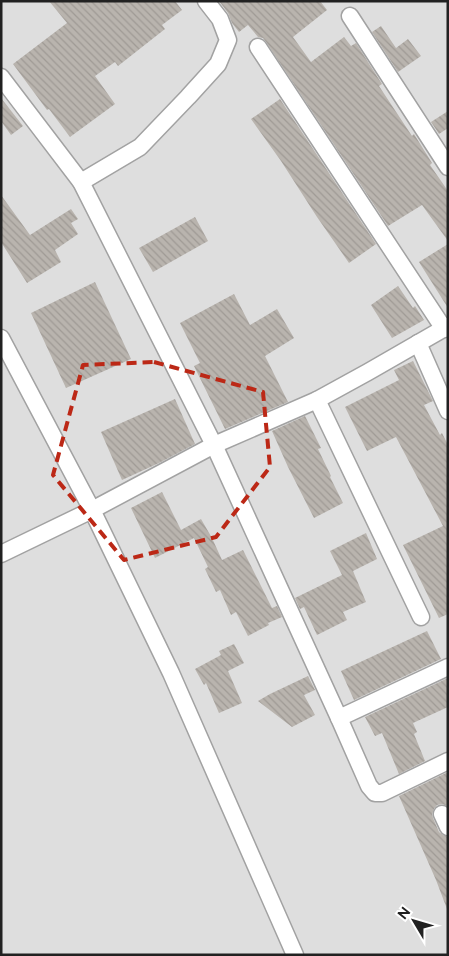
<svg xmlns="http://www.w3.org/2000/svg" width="449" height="956" font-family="Raleway,sans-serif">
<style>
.residential{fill:#dedede}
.building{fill:url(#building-back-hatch)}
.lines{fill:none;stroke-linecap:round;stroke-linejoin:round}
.street-casing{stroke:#a2a2a2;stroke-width:19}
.street{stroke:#fff;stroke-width:16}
.marked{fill:none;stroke:#bc2816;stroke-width:4;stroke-dasharray:10 6;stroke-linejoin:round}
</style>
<defs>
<pattern id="building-back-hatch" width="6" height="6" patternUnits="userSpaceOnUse" patternTransform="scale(1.25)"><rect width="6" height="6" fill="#b9b4ae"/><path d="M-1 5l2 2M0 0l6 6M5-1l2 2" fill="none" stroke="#9f9a95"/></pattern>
</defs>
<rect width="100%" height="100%" fill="#f0eee8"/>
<rect class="residential" x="1" y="1" width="447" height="954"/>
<g class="building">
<path d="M49 1H175L182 10 162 25 165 29 118 66 115 62 95 76 115 104 70 137 49 109 47 110 13 64 67 23Z"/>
<path d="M219 1H320L327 10 293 37 311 62 344 37 351 46 356 43 382 84 379 86 412 136 414 134 432 163 430 165 448 191V241L422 205 388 226 266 42 263 38 258 37 248 25 239 32 232 23 228 13Z"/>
<path d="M381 26 396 48 408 39 421 56 398 72 372 32Z"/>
<path d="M1 98 23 126 11 135 1 121Z"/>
<path d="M280 99 376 244 349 263 317 217 281 161 251 119Z"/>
<path d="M448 111V128L439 134 431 122Z"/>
<path d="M1 195 30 235 71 209 78 219 71 223 78 234 55 250 61 262 27 283 1 242Z"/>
<path d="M195 217 208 241 153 272 139 248Z"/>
<path d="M448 244V308L419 262Z"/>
<path d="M95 282 131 359 66 388 31 313Z"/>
<path d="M398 286 413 308 415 306 424 320 392 338 371 305Z"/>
<path d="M234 294 250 325 277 309 294 338 265 356 288 402 225 429 194 366 200 363 180 323Z"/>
<path d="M413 361 433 401 424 405 440 435 442 433 448 445V614L439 618 403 545 443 526 396 437 367 451 345 407 399 380 394 370Z"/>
<path d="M175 399 195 444 159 463 122 480 101 432Z"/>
<path d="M305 416 321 448 318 449 331 476 330 477 343 503 314 518 288 467 272 431Z"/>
<path d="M162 492 181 530 201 519 212 538 222 560 243 550 272 608 277 606 282 617 268 623 269 625 248 636 236 612 231 615 220 590 216 592 205 569 208 567 194 538 155 558 131 508Z"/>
<path d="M366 533 377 559 353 571 366 602 343 612 347 620 317 635 304 607 300 609 295 598 342 575 330 551Z"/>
<path d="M427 631 441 659 354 700 341 671Z"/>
<path d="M234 644 244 663 228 671 242 703 219 713 206 683 204 685 195 669 221 655 219 651Z"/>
<path d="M308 676 315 690 304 695 315 715 292 727 258 701 270 694Z"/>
<path d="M448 678V707L413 723 417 732 414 734 425 761 399 774 382 733 375 736 365 717Z"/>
<path d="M448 772V806L442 804 437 805 434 809 432 814 433 818 439 832 443 835 448 837V909H447L436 880 399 796Z"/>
</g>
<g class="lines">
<defs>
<g id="street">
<path d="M350 16 448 167"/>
<path d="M258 47 444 329"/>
<path d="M1 77 81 182 214 445 339 718 369 786 375 793H382L448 761"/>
<path d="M81 182 140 147 188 97 218 64 228 40 220 19 206 1"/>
<path d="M1 338 92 510 171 673 295 955"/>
<path d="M418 343 448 411"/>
<path d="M317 400 421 617"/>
<path d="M1 554 92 510 214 445 317 400 368 372 448 326"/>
<path d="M339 718 448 667"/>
<path d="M442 814 448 827"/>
</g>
</defs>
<use href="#street" class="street-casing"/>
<use href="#street" class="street"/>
</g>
<path class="marked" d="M154 362 263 392 270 467 216 537 124 560 53 475 83 365Z"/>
<rect width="449" height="956" fill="none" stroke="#212121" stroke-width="5"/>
<g transform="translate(414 921) rotate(308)" stroke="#ffffff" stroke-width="4" paint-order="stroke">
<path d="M0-4L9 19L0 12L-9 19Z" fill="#212121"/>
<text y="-8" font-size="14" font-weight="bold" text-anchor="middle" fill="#212121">N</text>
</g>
</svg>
